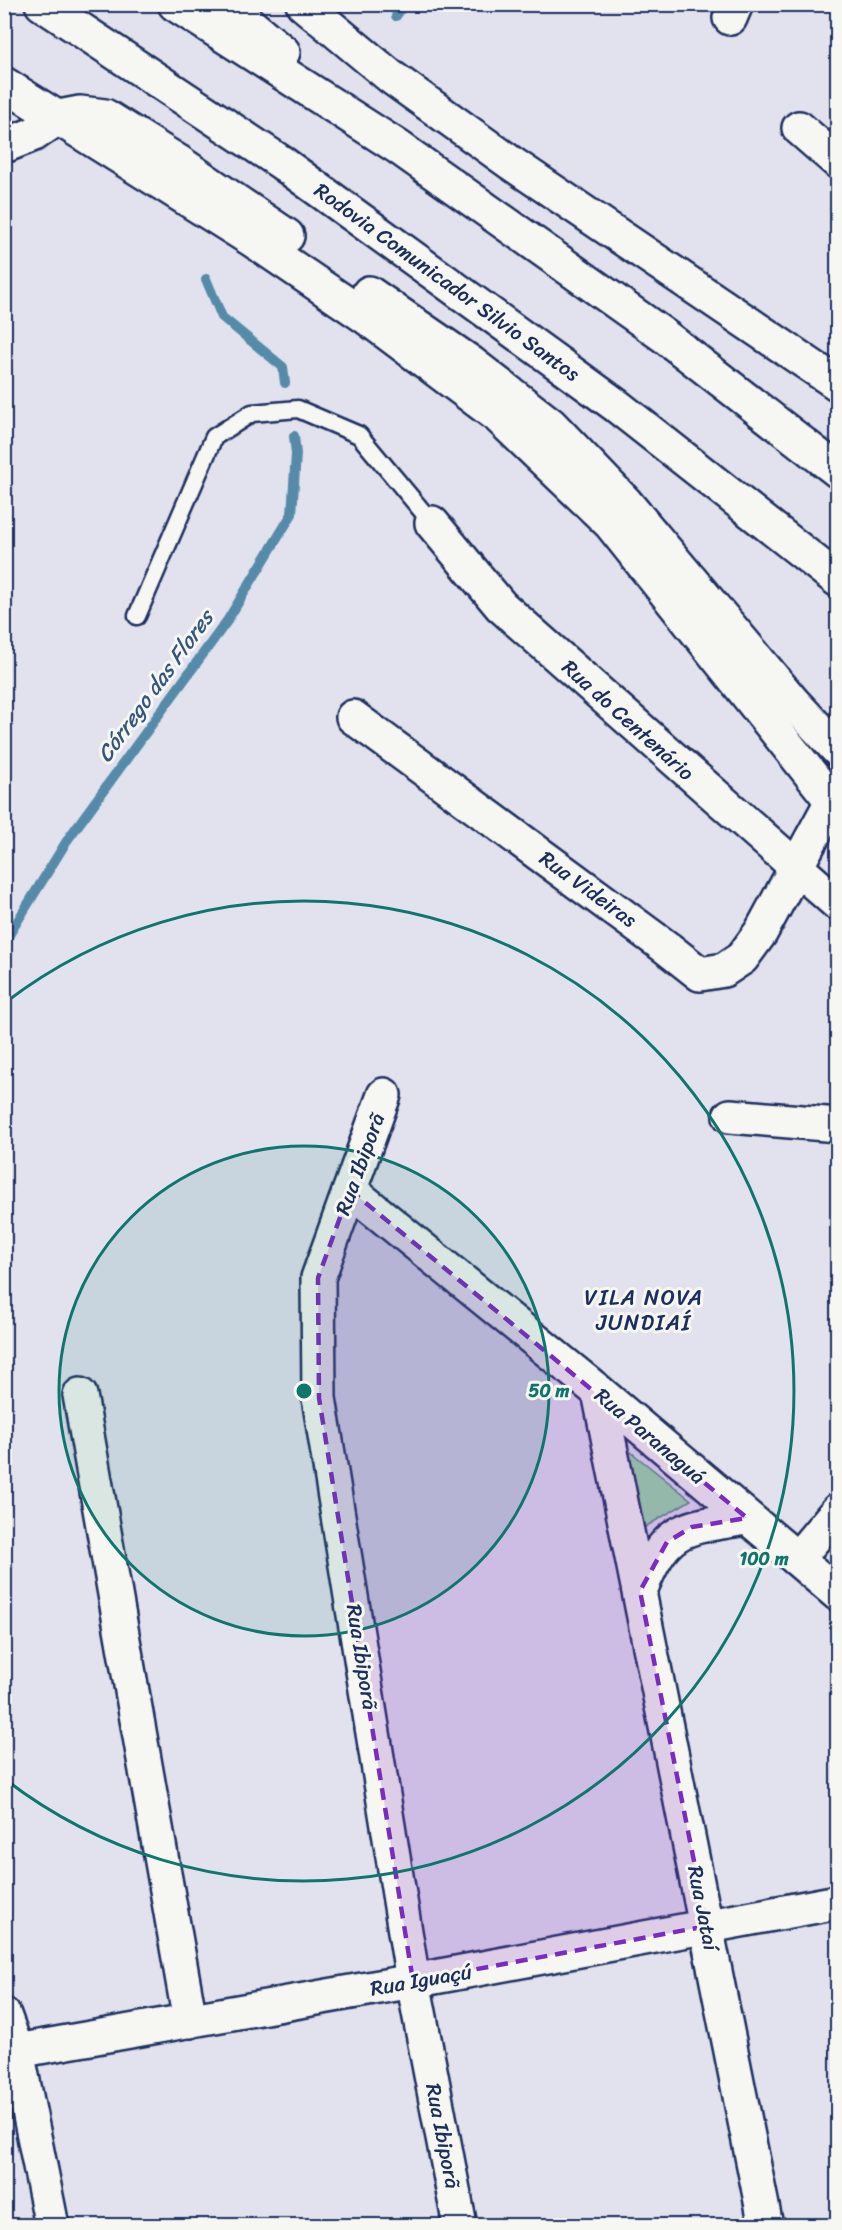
<svg xmlns="http://www.w3.org/2000/svg" width="842" height="2230" font-family="Sriracha,sans-serif">
<style>
.green{fill:#9adba5;stroke:#5a8582;stroke-width:1.5}
.lines{fill:none;stroke-linecap:round;stroke-linejoin:round}
.stream{stroke:#558ba8;stroke-width:10}
.lane-casing{stroke:#1b2f5e;stroke-width:21}
.street-casing{stroke:#1b2f5e;stroke-width:38}
.secondary-casing{stroke:#1b2f5e;stroke-width:38}
.highway-casing{stroke:#1b2f5e;stroke-width:38}
.lane{stroke:#f6f6f2;stroke-width:16}
.street{stroke:#f6f6f2;stroke-width:33}
.secondary{stroke:#f6f6f2;stroke-width:33}
.highway{stroke:#f6f6f2;stroke-width:33}
.marked{fill:#7b2cbf;fill-opacity:0.2;stroke:#7b2cbf;stroke-width:4.5;stroke-dasharray:12 8;stroke-linejoin:round}
.ring{fill:none;stroke:#0f766e;stroke-width:3}
.labels{text-anchor:middle;dominant-baseline:central;stroke-width:6;stroke-linejoin:round;paint-order:stroke}
.street-label{font-size:21px;fill:#1b2f5e;stroke:#f6f6f2}
.water-label{font-size:22px;font-style:italic;fill:#33567d;stroke:#f6f6f2}
.neighbourhood-label{font-size:22px;letter-spacing:1.5px;fill:#1b2f5e;stroke:#f6f6f2}
.centre{fill:#0f766e;stroke:#f6f6f2;stroke-width:3}
.ring-label{font-size:18px;text-anchor:middle;font-weight:bold;fill:#0f766e;stroke:#f6f6f2;stroke-width:6;stroke-linejoin:round;paint-order:stroke}
</style>
<rect width="100%" height="100%" fill="#e2e2ee"/>
<filter id="ink" filterUnits="userSpaceOnUse"><feTurbulence type="fractalNoise" baseFrequency=".0167" numOctaves="2"/><feDisplacementMap in="SourceGraphic" scale="12" xChannelSelector="R" yChannelSelector="G"/><feConvolveMatrix kernelMatrix="1 2 1 2 8 2 1 2 1" color-interpolation-filters="sRGB"/></filter>
<g filter="url(#ink)">
<path class="green" d="M622 1445 691 1500 640 1530Z"/>
<g class="lines">
<g class="stream">
<path d="M396 16 404 4"/>
<path d="M206 279 222 317 283 367 285 383"/>
<path d="M4 943 68 839 227 621 292 514 296 454 294 436"/>
</g>
<defs>
<path id="lane" d="M137 616 214 437 252 413 298 409 359 435 432 523"/>
<g id="street">
<path d="M730 18 736 4"/>
<path d="M799 128 838 162"/>
<path d="M432 523 501 606 838 904"/>
<path d="M353 717 667 948 700 974 724 970 742 958 761 932 832 801"/>
<path d="M384 1095 318 1278 319 1398 413 1981 460 2226"/>
<path d="M730 1116 838 1125"/>
<path d="M350 1190 599 1392 797 1559"/>
<path d="M599 1392 766 2226"/>
<path d="M80 1395 190 2021"/>
<path d="M640 1591C666 1526 682 1528 747 1518"/>
<path d="M4 2015 17 2051 52 2226"/>
</g>
<g id="secondary">
<path d="M4 146 34 134 59 117"/>
<path d="M838 1510 797 1559 838 1594"/>
<path d="M4 2056 17 2051 413 1981 838 1902"/>
</g>
<g id="highway">
<path d="M42 4 282 163 617 406 838 580"/>
<path d="M175 4 398 147 663 335 838 471"/>
<path d="M225 4 283 52"/>
<path d="M303 4 391 77 511 163 838 384"/>
<path d="M4 84 254 241 366 317 498 416 610 523 832 801 838 811"/>
<path d="M59 117 80 113 105 116 177 161 287 236"/>
<path d="M369 293 471 363 550 424 626 503 793 702 838 750"/>
</g>
</defs>
<use href="#lane" class="lane-casing"/>
<use href="#street" class="street-casing"/>
<use href="#secondary" class="secondary-casing"/>
<use href="#highway" class="highway-casing"/>
<use href="#lane" class="lane"/>
<use href="#street" class="street"/>
<use href="#secondary" class="secondary"/>
<use href="#highway" class="highway"/>
</g>
</g>
<path class="marked" d="M350 1190 747 1518 692 1527 667 1542 640 1591 707 1926 413 1981 319 1398 318 1278Z"/>
<circle cx="304" cy="1391" r="245" fill="#0f766e" fill-opacity=".12"/>
<g class="ring">
<circle cx="304" cy="1391" r="245"/>
<path d="M6 1002A490 490 0 1 1 6 1780"/>
</g>
<g class="labels">
<g class="street-label">
<text transform="translate(447 282) rotate(36)">Rodovia Comunicador Silvio Santos</text>
<text transform="translate(628 720) rotate(42)">Rua do Centenário</text>
<text transform="translate(588 889) rotate(36)">Rua Videiras</text>
<text transform="translate(360 1164) rotate(-70)">Rua Ibiporã</text>
<text transform="translate(650 1436) rotate(40)">Rua Paranaguá</text>
<text transform="translate(362 1657) rotate(81)">Rua Ibiporã</text>
<text transform="translate(703 1908) rotate(79)">Rua Jataí</text>
<text transform="translate(421 1980) rotate(-10)">Rua Iguaçú</text>
<text transform="translate(443 2136) rotate(79)">Rua Ibiporã</text>
</g>
<g class="water-label">
<text transform="translate(155 686) rotate(-54)">Córrego das Flores</text>
</g>
<g class="neighbourhood-label">
<text x="644" y="1297">VILA NOVA<tspan x="644" dy="25">JUNDIAÍ</tspan></text>
</g>
</g>
<circle cx="304" cy="1391" r="9" class="centre"/>
<g class="ring-label">
<text x="549" y="1397">50 m</text>
<text x="764" y="1565">100 m</text>
</g>
<rect width="842" height="2230" fill="none" stroke="#f6f6f2" stroke-width="24"/>
<rect x="12" y="12" width="818" height="2206" fill="none" stroke="#1b2f5e" stroke-width="2" filter="url(#ink)"/>
</svg>
